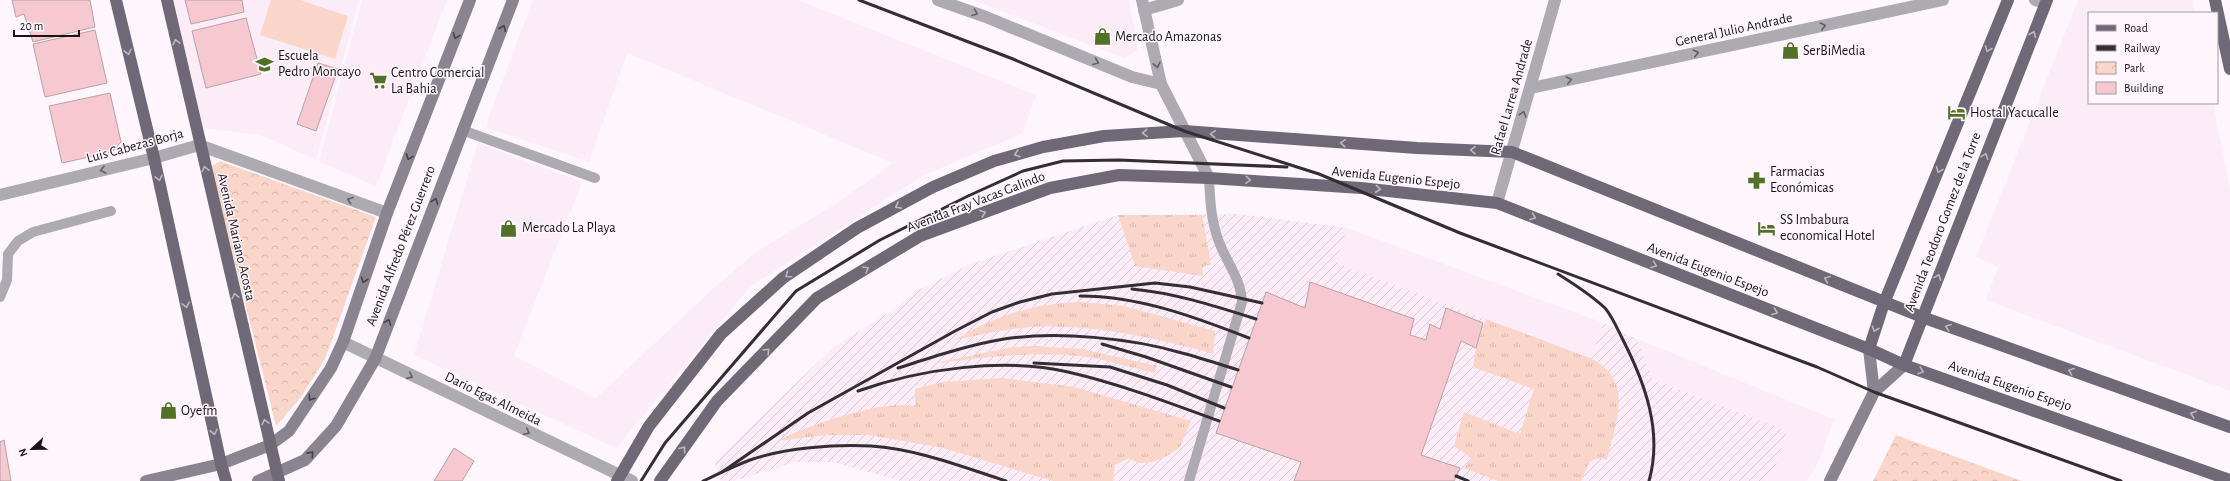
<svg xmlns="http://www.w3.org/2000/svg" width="2230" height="481" font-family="'Alegreya Sans',sans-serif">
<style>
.built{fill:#fcecf8}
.industrial{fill:url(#industrial-furrows)}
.grass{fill:url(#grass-tufts)}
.park{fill:url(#park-crowns)}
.garden{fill:#fad5ca}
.building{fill:#f6c9d1;stroke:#b8a0a4}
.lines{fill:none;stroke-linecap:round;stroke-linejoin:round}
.lane{stroke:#adaab2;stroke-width:10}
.street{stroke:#adaab2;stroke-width:12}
.secondary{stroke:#898490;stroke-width:12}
.primary{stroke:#6f6977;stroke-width:12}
.rail{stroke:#342d32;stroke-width:3}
.oneway{stroke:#645e65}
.oneway2{stroke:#464048}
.oneway3{stroke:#beb7c0}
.labels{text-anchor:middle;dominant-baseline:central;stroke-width:3;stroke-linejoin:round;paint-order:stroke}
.street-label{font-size:14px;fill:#1a1318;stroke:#fef6fc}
.poi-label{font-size:14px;fill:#1a1318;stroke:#fef6fc;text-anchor:start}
</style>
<defs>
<pattern id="industrial-furrows" width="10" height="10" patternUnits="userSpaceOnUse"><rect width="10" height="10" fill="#fcecf8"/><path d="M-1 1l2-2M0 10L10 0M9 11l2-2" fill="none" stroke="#d7cad4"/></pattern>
<pattern id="grass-tufts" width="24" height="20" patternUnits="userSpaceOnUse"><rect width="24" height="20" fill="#fad5ca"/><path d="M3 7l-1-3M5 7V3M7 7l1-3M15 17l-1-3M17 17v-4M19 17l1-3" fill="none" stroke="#d6b6ad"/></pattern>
<pattern id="park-crowns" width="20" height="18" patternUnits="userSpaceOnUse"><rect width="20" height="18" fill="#fad5ca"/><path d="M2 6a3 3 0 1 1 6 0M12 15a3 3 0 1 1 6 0" fill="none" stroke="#d6b6ad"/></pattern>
</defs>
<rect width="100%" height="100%" fill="#fef6fc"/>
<g class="built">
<path d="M173 0H359L316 160 261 135 203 128Z"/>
<path d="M362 0H447L376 186 319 162Z"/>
<path d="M533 0H798L1036 95 1023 133 922 176 750 287 616 448 414 355 478 143 582 182 514 356 596 398 715 287 756 252 837 203 893 163 627 53 589 162 485 127Z"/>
<path d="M973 0H1129L1138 50 1124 58Z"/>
<path d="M2078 0H2193L2195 13H2089V103H2213L2230 187V391L1986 300 1998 267 1976 257Z"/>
<path d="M1347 228 1604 323 1590 358 1336 263Z"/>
<path d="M1637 339 1834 419 1818 463 1807 481H1767L1773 474 1787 431 1652 379Z"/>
</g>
<path class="industrial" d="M1239 214 1347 228 1336 263 1590 358 1604 323 1637 339 1652 379 1787 431 1773 474 1767 481H901L833 462H796L734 481H721L714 462 835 346 896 308 917 291 968 265 1118 215Z"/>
<g class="grass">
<path d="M1118 215H1202L1211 264 1202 267 1203 276 1135 266Z"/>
<path d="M1081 302 1124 306 1215 331 1213 354C1154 337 1092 324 1030 327 1005 329 979 335 955 340 994 316 1035 303 1081 302Z"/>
<path d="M1486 319 1590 358C1635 380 1616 421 1607 459H1597L1590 461 1581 481H1498L1464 468 1472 459 1454 446 1464 412 1520 434 1534 389 1473 367 1476 348Z"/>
<path d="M1032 346 1082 349 1157 366 1154 373C1129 367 1104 359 1079 356 1030 351 980 358 931 364L1007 348Z"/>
<path d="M1003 378 1074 387 1191 421 1180 447 1167 456 1153 462 1139 463 1129 458 1115 465 1113 481H1053L943 448 869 435H827L777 441C810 425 880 400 915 406V389L942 382Z"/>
</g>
<g class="park">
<path d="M220 161 376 217 325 359 301 397 276 426 211 167Z"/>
<path d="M1896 435 2022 481H1873Z"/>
</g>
<path class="garden" d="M271 0H300L348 16 335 59 260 35Z"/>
<g class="building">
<path d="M12 0H90L95 27 33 42 24 14 16 17Z"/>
<path d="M185 0H242L244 12 191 24Z"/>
<path d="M246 18 261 74 206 88 192 31Z"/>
<path d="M95 30 107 83 45 97 33 44Z"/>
<path d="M318 63 338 69 316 131 297 124Z"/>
<path d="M110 93 121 142 112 152 62 163 49 106Z"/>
<path d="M1310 282 1414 319 1410 335 1426 340 1430 324 1440 329 1446 308 1483 323 1476 348 1461 341 1421 455 1460 468 1454 481H1294L1301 462 1216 433 1266 292 1305 308Z"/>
<path d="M4 440 11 481H0V442Z"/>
<path d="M454 448 474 461 462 481H434Z"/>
</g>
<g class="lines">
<g class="lane">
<path d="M462 130 595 178"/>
<path d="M0 297 7 280 8 254 18 241 33 232 111 211"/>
<path d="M1189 481 1242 302C1241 279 1227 263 1219 242 1211 221 1210 200 1209 178"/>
</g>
<g class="street">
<path d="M938 0 986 17 1132 77 1161 84"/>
<path d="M1142 0 1161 84 1209 178"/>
<path d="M2035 0 2045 3"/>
<path d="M1144 10 1178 0"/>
<path d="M1531 88 1943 0"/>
<path d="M0 195 154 158 199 145 387 213"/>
<path d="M1497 203 1555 0"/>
<path d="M343 342 632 481"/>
</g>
<g class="secondary">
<path d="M1869 349 1874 392"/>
<path d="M146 481 221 464 270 445 289 431 331 368 343 342 387 213 470 0"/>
<path d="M258 481 305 460 336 426 375 359 513 0"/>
<path d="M1830 481 1874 392 1904 365"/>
</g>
<g class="primary">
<path d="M116 0 154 158 221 464 226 481"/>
<path d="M167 0 279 481"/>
<path d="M2215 0 2230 69"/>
<path d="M1869 349 1884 303 2008 0"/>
<path d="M1904 365 2047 0"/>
<path d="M617 481 649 426 721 334 783 278 857 228 933 187 994 161 1043 147 1104 136 1184 131 1417 148 1512 152 1922 317 2230 427"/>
<path d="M660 481 717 401 817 298 920 236 1050 188 1119 175 1209 178 1361 188 1497 203 1869 349 1904 365 2230 480"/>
</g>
<g class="rail">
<path d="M859 0 1013 59 1184 131 1319 174 1460 233 1817 367 1874 392 2121 481"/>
<path d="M1558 274C1574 284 1591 295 1605 308 1612 316 1618 330 1623 340 1645 383 1663 432 1649 481"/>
<path d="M1132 289C1175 293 1215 306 1256 319"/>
<path d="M1080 296C1139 296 1195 317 1249 338"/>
<path d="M1102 344 1146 357 1231 387"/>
<path d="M1034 363 1110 367 1167 385 1224 408"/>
<path d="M898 368C933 357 968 345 1004 339 1057 331 1131 338 1182 353 1201 358 1219 364 1238 370"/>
<path d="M858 391C920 369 1004 357 1068 372 1120 384 1170 403 1219 421"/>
<path d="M722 472 808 413 955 331 992 312 1020 302 1052 294 1155 283 1190 287 1262 303"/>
<path d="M1456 476 1468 481"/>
<path d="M641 481 665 443 796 291 880 240 968 196 1023 171 1063 161 1119 160 1287 167"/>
<path d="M703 481C718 474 734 466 750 460 784 448 835 444 871 446 917 449 963 467 1006 481"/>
</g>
</g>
<defs><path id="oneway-chevron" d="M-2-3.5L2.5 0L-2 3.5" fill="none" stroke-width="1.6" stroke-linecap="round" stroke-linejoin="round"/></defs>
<g class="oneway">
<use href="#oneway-chevron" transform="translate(975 13) rotate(20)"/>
<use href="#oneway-chevron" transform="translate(1823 26) rotate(-12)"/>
<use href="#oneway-chevron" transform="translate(1696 53) rotate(-12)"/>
<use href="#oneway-chevron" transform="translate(1096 62) rotate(22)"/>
<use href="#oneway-chevron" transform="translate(1157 65) rotate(77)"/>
<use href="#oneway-chevron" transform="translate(1569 80) rotate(-12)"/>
<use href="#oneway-chevron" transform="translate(1523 114) rotate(-73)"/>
<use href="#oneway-chevron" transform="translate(103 170) rotate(166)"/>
<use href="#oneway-chevron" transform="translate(350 200) rotate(-160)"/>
<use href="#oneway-chevron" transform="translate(410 376) rotate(26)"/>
<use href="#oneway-chevron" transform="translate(527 432) rotate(26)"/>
</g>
<g class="oneway2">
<use href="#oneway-chevron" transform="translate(503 28) rotate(-68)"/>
<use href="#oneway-chevron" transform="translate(456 36) rotate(111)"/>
<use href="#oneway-chevron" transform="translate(409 157) rotate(111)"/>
<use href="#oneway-chevron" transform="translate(435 201) rotate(-69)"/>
<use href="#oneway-chevron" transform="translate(364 280) rotate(109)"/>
<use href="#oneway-chevron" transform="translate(388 322) rotate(-69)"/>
<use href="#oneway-chevron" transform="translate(311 398) rotate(124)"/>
<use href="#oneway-chevron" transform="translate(311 454) rotate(-48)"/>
</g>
<g class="oneway3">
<use href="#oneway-chevron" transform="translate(2033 34) rotate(-68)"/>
<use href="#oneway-chevron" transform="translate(176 42) rotate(-103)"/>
<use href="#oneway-chevron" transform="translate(1988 49) rotate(112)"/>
<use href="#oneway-chevron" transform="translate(128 52) rotate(77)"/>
<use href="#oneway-chevron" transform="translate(1145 133) rotate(177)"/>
<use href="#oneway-chevron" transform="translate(1213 134) rotate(-176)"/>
<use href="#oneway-chevron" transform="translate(1343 143) rotate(-176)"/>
<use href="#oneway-chevron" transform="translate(1473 150) rotate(-178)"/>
<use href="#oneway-chevron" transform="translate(1017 154) rotate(164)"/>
<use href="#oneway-chevron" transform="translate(1985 156) rotate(-69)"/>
<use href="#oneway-chevron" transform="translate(205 169) rotate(-103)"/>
<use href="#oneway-chevron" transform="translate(1939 170) rotate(112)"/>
<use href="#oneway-chevron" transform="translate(159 178) rotate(78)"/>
<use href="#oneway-chevron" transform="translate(1248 180) rotate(4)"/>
<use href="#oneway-chevron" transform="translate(1378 189) rotate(6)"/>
<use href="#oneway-chevron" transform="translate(898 206) rotate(152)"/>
<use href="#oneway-chevron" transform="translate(983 213) rotate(-20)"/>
<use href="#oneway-chevron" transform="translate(1533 217) rotate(21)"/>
<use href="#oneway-chevron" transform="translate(1654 265) rotate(21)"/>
<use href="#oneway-chevron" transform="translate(866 269) rotate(-31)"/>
<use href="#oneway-chevron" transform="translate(788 275) rotate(145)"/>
<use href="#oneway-chevron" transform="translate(1938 277) rotate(-69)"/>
<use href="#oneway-chevron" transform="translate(1827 279) rotate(-158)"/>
<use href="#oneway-chevron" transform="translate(235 296) rotate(-103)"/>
<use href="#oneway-chevron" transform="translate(186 305) rotate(78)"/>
<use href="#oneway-chevron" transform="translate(1775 312) rotate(21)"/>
<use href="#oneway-chevron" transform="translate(1948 327) rotate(-160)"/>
<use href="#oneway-chevron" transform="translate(1875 329) rotate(109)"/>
<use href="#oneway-chevron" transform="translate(767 351) rotate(-46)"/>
<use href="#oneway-chevron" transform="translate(1921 371) rotate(19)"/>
<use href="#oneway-chevron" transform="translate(2071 371) rotate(-160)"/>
<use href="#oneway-chevron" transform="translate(2193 414) rotate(-160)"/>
<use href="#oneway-chevron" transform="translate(265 422) rotate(-103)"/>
<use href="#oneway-chevron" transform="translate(214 432) rotate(78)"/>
<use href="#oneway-chevron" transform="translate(683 449) rotate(-54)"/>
</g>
<defs>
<symbol id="shop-bare" viewBox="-9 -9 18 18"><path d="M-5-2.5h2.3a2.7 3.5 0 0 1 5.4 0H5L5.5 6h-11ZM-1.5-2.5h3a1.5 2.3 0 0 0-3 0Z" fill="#527127" stroke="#fef6fc" stroke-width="2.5" paint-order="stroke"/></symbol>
<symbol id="school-bare" viewBox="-9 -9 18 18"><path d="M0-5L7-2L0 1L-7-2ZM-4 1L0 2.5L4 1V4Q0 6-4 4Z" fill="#527127" stroke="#fef6fc" stroke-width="2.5" paint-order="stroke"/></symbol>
<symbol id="supermarket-bare" viewBox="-9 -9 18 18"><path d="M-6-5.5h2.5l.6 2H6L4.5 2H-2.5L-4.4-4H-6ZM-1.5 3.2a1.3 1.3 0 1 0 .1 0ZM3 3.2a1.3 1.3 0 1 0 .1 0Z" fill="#527127" stroke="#fef6fc" stroke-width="2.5" paint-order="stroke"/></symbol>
<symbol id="hotel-bare" viewBox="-9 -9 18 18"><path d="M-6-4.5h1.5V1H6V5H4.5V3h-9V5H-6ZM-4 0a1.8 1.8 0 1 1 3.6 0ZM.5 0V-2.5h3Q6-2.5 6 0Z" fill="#527127" stroke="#fef6fc" stroke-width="2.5" paint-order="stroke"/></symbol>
<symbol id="pharmacy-bare" viewBox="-9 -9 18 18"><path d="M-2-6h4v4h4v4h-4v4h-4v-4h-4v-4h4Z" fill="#527127" stroke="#fef6fc" stroke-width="2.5" paint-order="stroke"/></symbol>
</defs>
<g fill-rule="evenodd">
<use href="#shop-bare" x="1090" y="24" width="25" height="25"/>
<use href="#shop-bare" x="1778" y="38" width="25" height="25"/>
<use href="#school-bare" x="252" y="52" width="25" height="25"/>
<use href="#supermarket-bare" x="366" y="68" width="25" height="25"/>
<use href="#hotel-bare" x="1944" y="100" width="25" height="25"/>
<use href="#pharmacy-bare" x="1744" y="168" width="25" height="25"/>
<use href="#shop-bare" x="496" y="216" width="25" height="25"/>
<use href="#hotel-bare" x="1754" y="216" width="25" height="25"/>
<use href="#shop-bare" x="156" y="398" width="25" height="25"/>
</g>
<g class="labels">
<g class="street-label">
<text transform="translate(1734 30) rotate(-12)">General Julio Andrade</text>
<text transform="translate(1512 97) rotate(-74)">Rafael Larrea Andrade</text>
<text transform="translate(135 146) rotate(-15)">Luis Cabezas Borja</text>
<text transform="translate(1396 178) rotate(6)">Avenida Eugenio Espejo</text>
<text transform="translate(976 202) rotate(-21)">Avenida Fray Vacas Galindo</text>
<text transform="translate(1943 222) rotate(-69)">Avenida Teodoro Gomez de la Torre</text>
<text transform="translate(236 237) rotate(77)">Avenida Mariano Acosta</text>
<text transform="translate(401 246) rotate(-69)">Avenida Alfredo Pérez Guerrero</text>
<text transform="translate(1708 270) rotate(21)">Avenida Eugenio Espejo</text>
<text transform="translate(2010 386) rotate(19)">Avenida Eugenio Espejo</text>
<text transform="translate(493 399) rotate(26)">Dario Egas Almeida</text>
</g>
<g class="poi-label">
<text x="1115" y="37">Mercado Amazonas</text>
<text x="1803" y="51">SerBiMedia</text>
<text x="278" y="56">Escuela<tspan x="278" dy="16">Pedro Moncayo</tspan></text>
<text x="391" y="73">Centro Comercial<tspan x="391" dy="16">La Bahia</tspan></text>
<text x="1970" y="113">Hostal Yacucalle</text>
<text x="1770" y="172">Farmacias<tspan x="1770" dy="16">Económicas</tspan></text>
<text x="1780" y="220">SS Imbabura<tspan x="1780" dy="16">economical Hotel</tspan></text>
<text x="522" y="228">Mercado La Playa</text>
<text x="181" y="411">Oyefm</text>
</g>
</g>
<rect x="2088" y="12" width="130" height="92" fill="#fef6fc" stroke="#a39ba1"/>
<rect x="2096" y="25" width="20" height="6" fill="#6f6977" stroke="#a39ba1"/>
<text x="2124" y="32" font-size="12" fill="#1a1318">Road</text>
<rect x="2096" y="45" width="20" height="6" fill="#342d32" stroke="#a39ba1"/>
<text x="2124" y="52" font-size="12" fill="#1a1318">Railway</text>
<rect x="2096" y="62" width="20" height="12" fill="url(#park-crowns)" stroke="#a39ba1"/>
<text x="2124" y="72" font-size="12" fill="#1a1318">Park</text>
<rect x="2096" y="82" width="20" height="12" fill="#f6c9d1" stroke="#a39ba1"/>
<text x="2124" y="92" font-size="12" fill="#1a1318">Building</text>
<g transform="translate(32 449) rotate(248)" stroke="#fef6fc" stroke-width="3" paint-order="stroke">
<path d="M0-3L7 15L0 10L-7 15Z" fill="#1a1318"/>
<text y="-6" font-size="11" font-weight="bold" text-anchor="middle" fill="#1a1318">N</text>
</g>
<path d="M14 30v6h65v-6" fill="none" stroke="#1a1318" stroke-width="2"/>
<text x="20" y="30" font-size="12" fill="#1a1318" stroke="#fef6fc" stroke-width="3" paint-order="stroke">20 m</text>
</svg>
